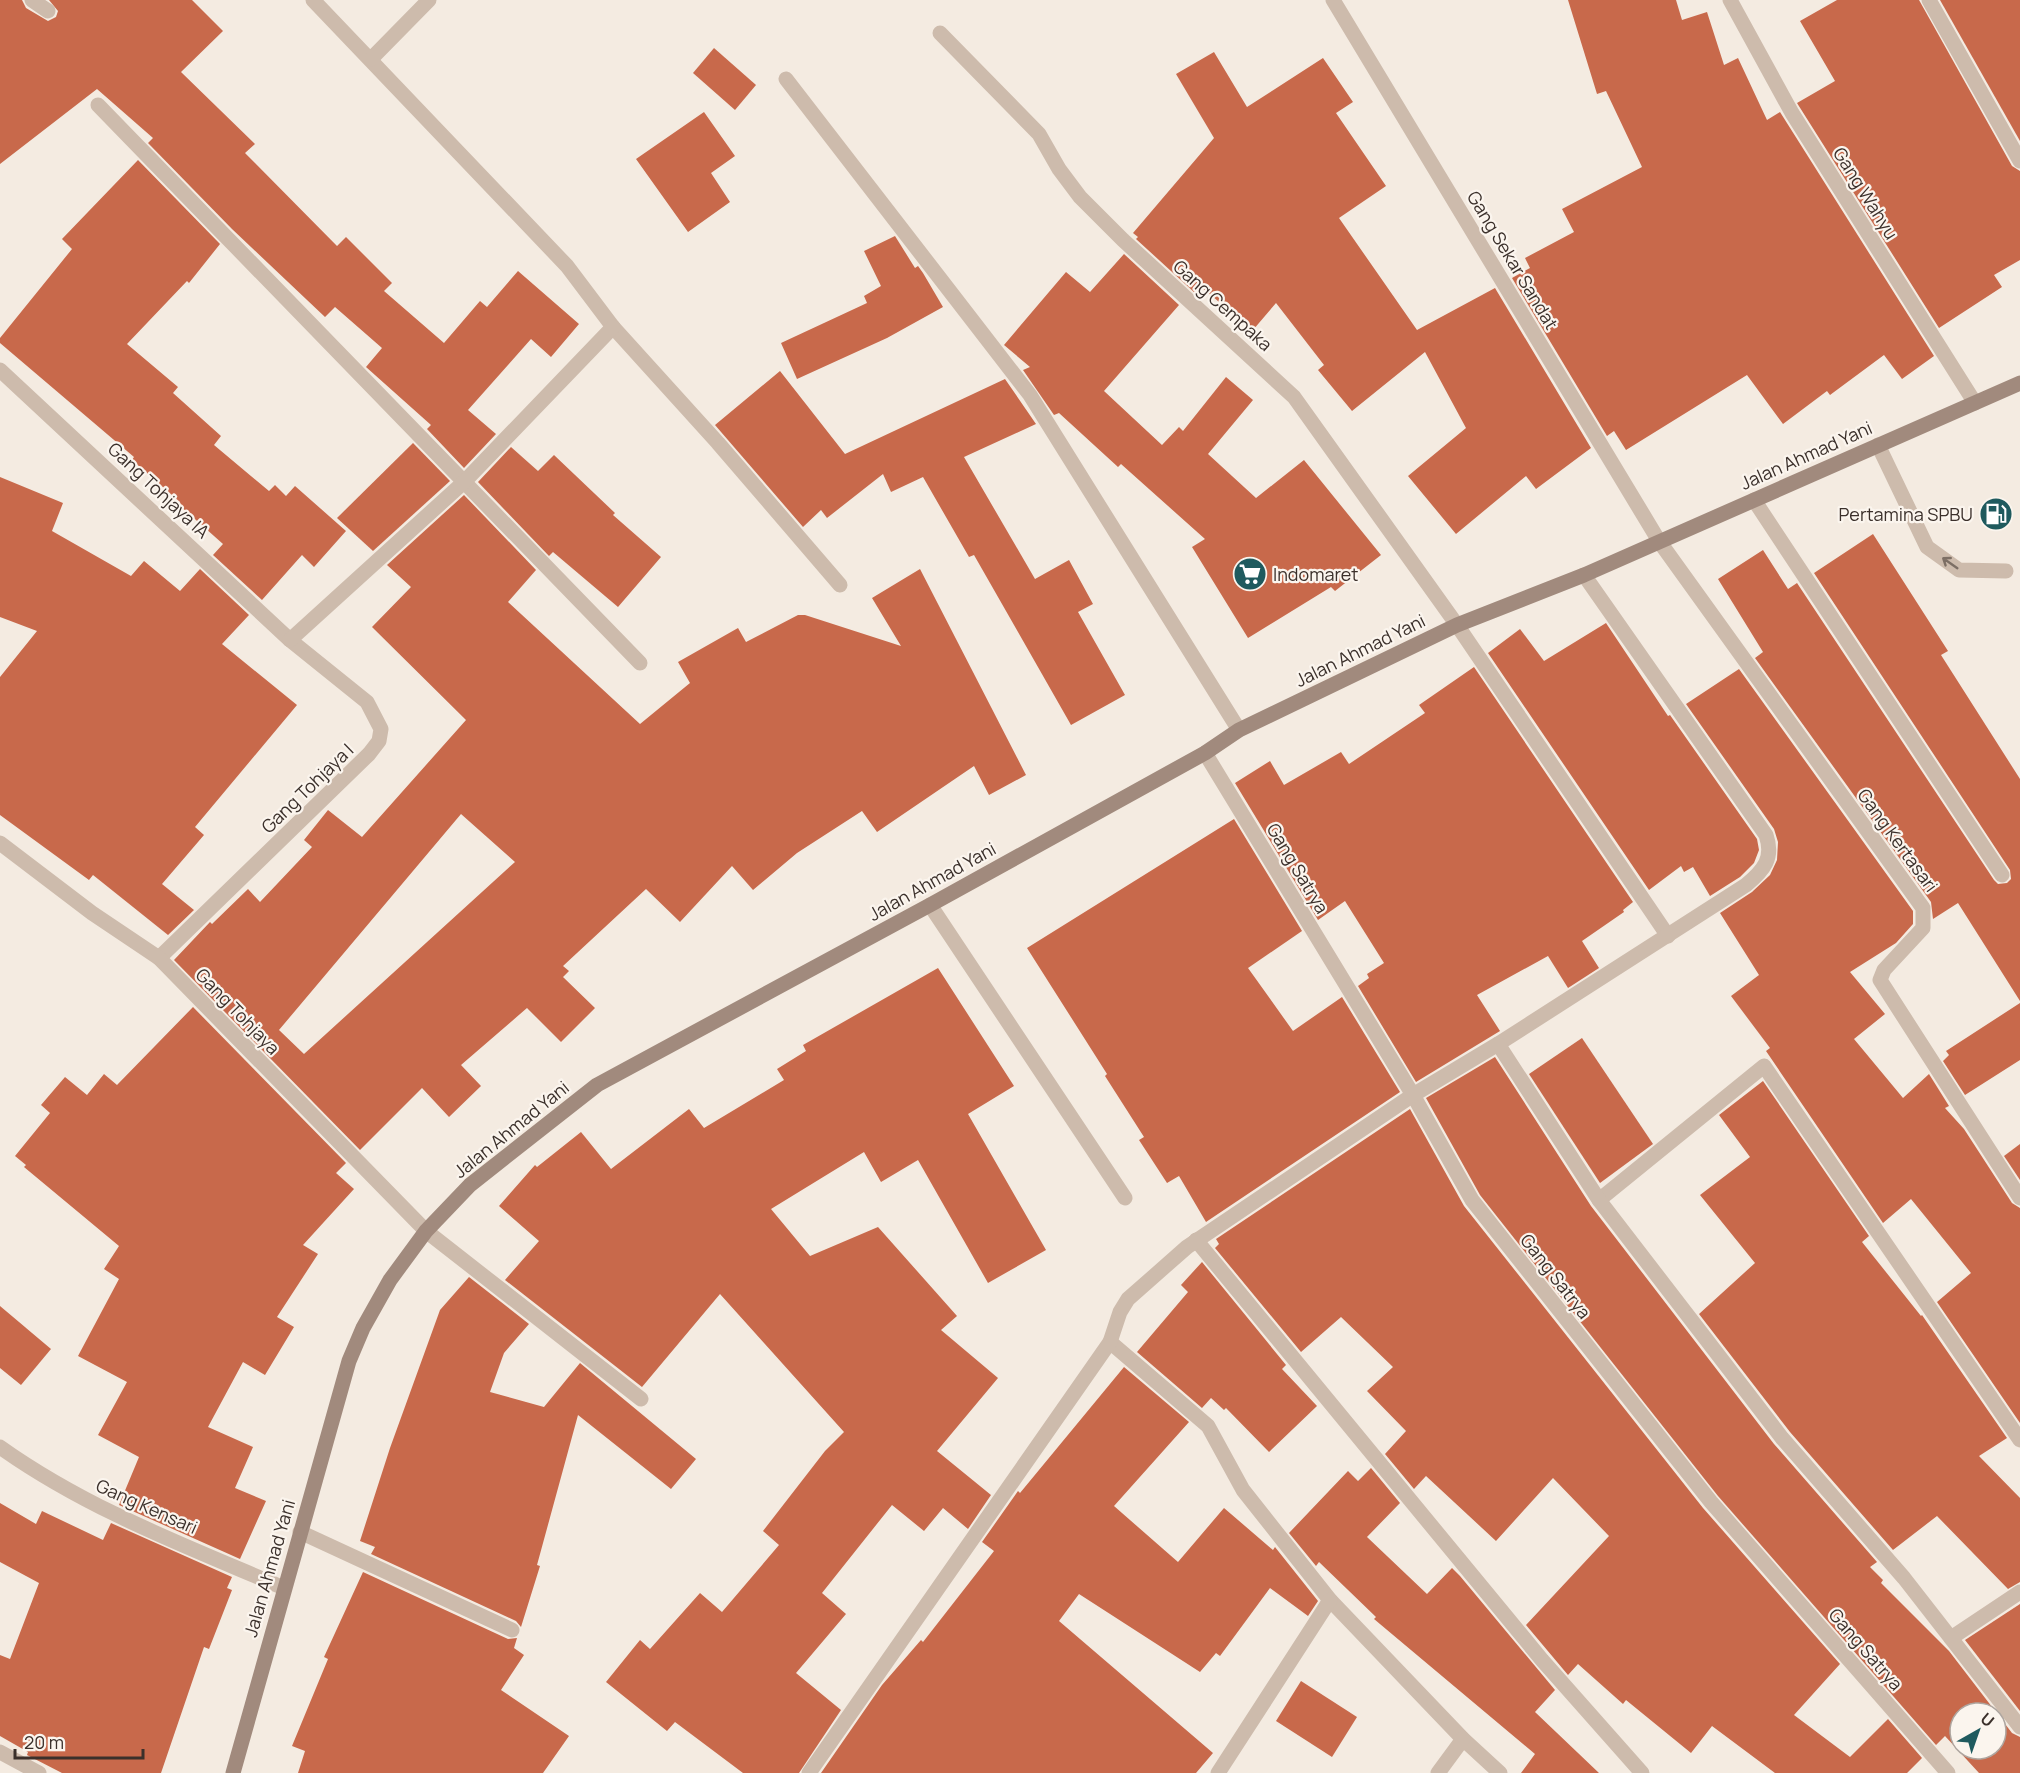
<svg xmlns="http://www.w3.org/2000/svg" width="2020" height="1773" font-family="Manrope,sans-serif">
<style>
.building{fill:#c8694b;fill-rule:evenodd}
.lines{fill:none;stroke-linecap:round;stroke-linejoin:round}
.service{stroke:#cdbbac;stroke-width:15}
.minor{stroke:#cdbbac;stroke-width:15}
.secondary{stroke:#a18a7d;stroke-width:15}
.oneway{stroke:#7d6f65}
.labels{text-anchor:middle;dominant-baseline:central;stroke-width:4.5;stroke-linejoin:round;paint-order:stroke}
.street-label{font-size:18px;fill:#3b302b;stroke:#fbf5ee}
.poi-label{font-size:18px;fill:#3b302b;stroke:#fbf5ee;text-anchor:end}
</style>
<rect width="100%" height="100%" fill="#f4ebe1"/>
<g class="building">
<path d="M0 0H22L26 8 48 21 56 17 58 11 49 0H192L223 31 181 72 255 144 245 153 337 246 346 237 392 283 384 291 444 343 480 301 487 307 518 271 579 324 551 357 531 339 468 410 496 434 464 468 427 429 431 425 366 367 382 348 335 307 325 317 232 229 148 143 153 138 97 89 0 164Z"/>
<path d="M1568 0H1676L1682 20 1707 12 1724 65 1738 58 1767 120 1780 112 1934 356 1902 379 1884 355 1830 395 1827 391 1783 424 1747 375 1626 450 1614 431 1607 436 1512 278 1530 268 1525 258 1574 232 1562 209 1642 167 1606 91 1597 94Z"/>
<path d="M1837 0H1919L2012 166 2020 171V260L1994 275 2002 287 1939 328 1797 103 1835 81 1800 21Z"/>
<path d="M1940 0H2020V141Z"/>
<path d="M714 48 756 85 735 110 693 73Z"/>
<path d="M1214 52 1247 107 1323 58 1353 102 1336 113 1386 186 1339 218 1417 330 1495 288 1591 448 1536 489 1526 476 1456 534 1408 476 1466 428 1425 352 1352 411 1318 370 1324 365 1276 303 1253 330 1201 287 1195 293 1136 239 1138 237 1133 233 1214 138 1176 74Z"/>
<path d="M704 112 735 156 711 173 730 202 688 232 636 159Z"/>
<path d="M138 160 220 244 189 283 187 281 127 344 178 387 173 393 221 436 214 445 269 491 275 485 286 496 295 486 346 531 314 567 302 555 262 600 213 555 223 544 178 504 180 502 132 460 134 457 0 343V338L72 249 62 239Z"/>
<path d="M895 236 915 268 918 266 923 273 943 307 887 338 797 379 781 343 867 303 864 296 881 286 864 251Z"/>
<path d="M1124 254 1179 305 1104 391 1162 445 1179 427 1183 431 1226 377 1253 400 1208 454 1256 498 1304 460 1381 555 1335 591 1331 587 1248 638 1192 547 1205 539 1121 464 1118 467 1059 413 1054 415 1023 370 1030 367 1004 345 1066 272 1090 292Z"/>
<path d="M780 371 845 454 1005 379 1036 424 964 457 1035 579 1069 560 1093 604 1078 612 1125 695 1071 725 974 555 969 557 923 477 891 492 883 474 827 518 821 510 803 527 715 425Z"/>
<path d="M413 443 450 481 373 551 337 518Z"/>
<path d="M511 447 538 471 554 455 615 513 613 515 661 557 618 607 553 552 549 556 478 482Z"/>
<path d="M0 477 63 503 52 531 131 576 144 561 180 591 200 569 249 615 222 644 297 705 195 827 204 835 162 884 194 910 168 935 93 875 89 880 0 815V677L37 631 0 617Z"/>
<path d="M464 495 536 570 508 602 640 724 690 683 678 662 738 628 746 642 798 615H805L901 646 872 598 920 569 1026 775 989 795 974 766 877 832 862 811 797 853 753 890 732 866 680 922 646 889 563 966 569 971 563 977 595 1008 561 1042 527 1008 461 1065 481 1086 449 1117 422 1088 360 1150 174 960 210 922 212 924 248 889 260 902 312 847 304 840 328 810 362 837 466 720 372 627 411 587 387 565ZM461 814 515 862 304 1054 279 1030Z"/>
<path d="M1873 534 1948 651 1941 655 2020 779V1001L1958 903 1933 919 1931 902 1755 658 1763 652 1718 579 1763 550 1788 589 1797 583 1994 880 1998 884 2007 883 2011 879 2010 870 1814 573Z"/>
<path d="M1606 623 1668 716 1670 715 1757 839 1759 850 1754 863 1740 877 1710 896 1693 867 1684 872 1681 866 1649 890 1488 653 1520 629 1544 661Z"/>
<path d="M1474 667 1633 902 1623 910 1624 912 1582 941 1599 968 1568 988 1548 956 1477 995 1500 1031 1416 1082 1358 986 1369 978 1367 974 1384 963 1345 901 1318 920 1235 783 1270 761 1284 785 1341 752 1349 764 1425 713 1419 705Z"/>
<path d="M1739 669 1913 911V924L1896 943 1850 972 1885 1014 1854 1039 1903 1098 1929 1074 1949 1106 1945 1108 1964 1129 2012 1203 2020 1208V1423L1937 1302 1971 1273 1911 1199 1883 1223 1766 1051 1770 1048 1731 996 1759 975 1720 913 1752 892 1770 875 1777 860 1778 842 1774 829 1686 704Z"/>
<path d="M1234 819 1302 931 1248 968 1293 1031 1342 997 1400 1092 1206 1222 1179 1176 1167 1183 1139 1140 1144 1137 1105 1076 1107 1074 1027 948Z"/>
<path d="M938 968 1014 1086 968 1114 1046 1250 988 1283 918 1160 881 1182 864 1152 771 1209 810 1256 878 1227 957 1316 941 1330 998 1378 937 1451 991 1495 968 1529 943 1508 924 1531 892 1505 822 1593 846 1614 796 1673 841 1710 799 1773H743L675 1722 667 1731 606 1682 640 1640 650 1649 700 1593 722 1612 779 1545 763 1531 825 1451 844 1432 720 1294 642 1387 505 1280 539 1241 499 1206 535 1165 537 1167 581 1132 611 1169 689 1109 704 1128 784 1080 777 1069 806 1051 803 1045Z"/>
<path d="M2020 1003V1060L1965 1095 1943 1061 1949 1055 1946 1051Z"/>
<path d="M193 1007 346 1163 336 1173 354 1189 303 1245 318 1254 277 1317 294 1327 265 1375 243 1362 208 1427 253 1447 235 1488 266 1501 240 1559 119 1505 139 1457 98 1435 127 1382 78 1356 119 1279 104 1269 119 1246 24 1167 26 1165 15 1156 50 1113 41 1105 65 1077 87 1095 104 1074 117 1085Z"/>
<path d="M1582 1038 1653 1144 1600 1183 1529 1074Z"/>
<path d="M1495 1057 1591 1206 1774 1444 1877 1562 1870 1567 1883 1580 1881 1583 1949 1651 2012 1733 2020 1737V1773H1979L1945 1736 1936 1745 1718 1496 1480 1195 1426 1098ZM1960 1713H1996V1749H1960Z"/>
<path d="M1763 1081 1869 1236 1862 1242 1921 1316 1922 1315 2007 1438 1979 1456 2020 1498V1582L2008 1589 1937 1516 1893 1550 1790 1432 1699 1314 1755 1263 1700 1195 1750 1157 1719 1115Z"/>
<path d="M1410 1109 1464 1206 1703 1508 1840 1664 1794 1715 1850 1757 1888 1719 1922 1758 1907 1773H1775L1712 1726 1691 1753 1626 1700 1623 1704 1578 1664 1568 1675 1526 1625 1609 1536 1553 1478 1496 1541 1426 1476 1414 1489 1385 1454 1406 1431 1367 1391 1393 1367 1341 1317 1301 1352 1215 1248 1219 1244 1216 1239Z"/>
<path d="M2020 1144V1180L2004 1156Z"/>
<path d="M1202 1262 1286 1365 1282 1369 1317 1406 1269 1452 1226 1408 1224 1410 1211 1398 1202 1408 1137 1352 1188 1292 1181 1285Z"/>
<path d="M469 1277 529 1324 504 1353 490 1392 544 1407 580 1363 696 1459 671 1489 578 1415 537 1565 540 1566 521 1627 516 1621 371 1554 375 1547 360 1541 390 1448 440 1310Z"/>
<path d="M0 1306 51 1349 21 1385 0 1368Z"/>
<path d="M1124 1367 1189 1422 1114 1506 1178 1562 1224 1508 1273 1550 1275 1547 1318 1601 1308 1616 1270 1588 1220 1656 1216 1653 1200 1672 1079 1594 1059 1621 1213 1753 1196 1773H821L882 1685 921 1640 923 1642 994 1551 982 1542 1018 1491 1020 1493Z"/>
<path d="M1371 1468 1400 1503 1367 1537 1427 1594 1452 1568 1460 1576 1555 1690 1535 1712 1599 1773H1521L1535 1754 1374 1619 1376 1617 1319 1562 1316 1566 1289 1533 1348 1471 1358 1481Z"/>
<path d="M0 1503 36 1524 42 1511 103 1540 111 1523 232 1577 227 1588 232 1590 209 1649 204 1647 161 1773H62L27 1755 28 1752 0 1736V1655L10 1659 39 1583 0 1562Z"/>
<path d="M363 1572 508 1639 517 1638 514 1648 524 1655 501 1690 569 1736 543 1773H298L305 1751 292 1746 328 1659 324 1657Z"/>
<path d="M2020 1604V1711L1965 1640Z"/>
<path d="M1301 1681 1357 1717 1332 1757 1276 1721Z"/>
</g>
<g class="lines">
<path class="service" d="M1878 445 1927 547 1959 570 2006 571"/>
<g class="minor">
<path d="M32 0 48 11"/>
<path d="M313 0 567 266 613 327 718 443 840 585"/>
<path d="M1333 0 1659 541 1923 908V928L1884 970 1880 980 2020 1198"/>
<path d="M1730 0 1792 113 1975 403"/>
<path d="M1929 0 2020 161"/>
<path d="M940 33 1039 134 1059 169 1080 197 1123 240 1294 397 1457 625 1668 936"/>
<path d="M371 59 429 0"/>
<path d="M786 79 1030 395 1239 730"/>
<path d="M98 105 640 663"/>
<path d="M0 370 290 640 367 702 381 729 379 741 369 754 159 958"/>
<path d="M1754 500 2002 875"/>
<path d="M290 640 464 482 613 327"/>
<path d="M1205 753 1413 1095 1472 1200 1711 1502 1948 1773"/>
<path d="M0 843 92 913 159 958 426 1231 641 1399"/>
<path d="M930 905 1125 1198"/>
<path d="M1498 1044 1746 885C1764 870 1774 858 1766 835L1584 575"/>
<path d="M1599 1200 1764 1066 2020 1440"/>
<path d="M1196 1240 1542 1660 1642 1773"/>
<path d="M1110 1342 1208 1426 1243 1490 1330 1600 1463 1739 1500 1773"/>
<path d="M0 1447C87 1509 186 1546 284 1588"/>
<path d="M300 1532 512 1630"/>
<path d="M1951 1638 2020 1592"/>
<path d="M0 1752 39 1773"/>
<path d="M809 1773 1110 1342 1120 1312 1128 1299 1187 1247 1413 1095 1498 1044 1599 1200 1782 1438 1904 1578 2020 1727"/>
<path d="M1218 1773 1330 1600"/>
<path d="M1438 1773 1463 1739"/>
</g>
<path class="secondary" d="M233 1773 349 1361 363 1328 390 1280 426 1231 470 1185 597 1085 930 905 1205 753 1239 730 1457 625 1584 575 2020 383"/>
</g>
<defs><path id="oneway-shaft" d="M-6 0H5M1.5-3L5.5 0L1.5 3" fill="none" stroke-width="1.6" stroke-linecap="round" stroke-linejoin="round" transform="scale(1.5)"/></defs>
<use class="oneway" href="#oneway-shaft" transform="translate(1950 563) rotate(-145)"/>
<defs>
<symbol id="fuel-disc" viewBox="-11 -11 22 22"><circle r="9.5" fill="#1f5a5e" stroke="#fbf5ee"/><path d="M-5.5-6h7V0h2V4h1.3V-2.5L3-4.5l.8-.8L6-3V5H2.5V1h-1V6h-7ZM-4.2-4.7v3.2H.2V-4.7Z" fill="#fff"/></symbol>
<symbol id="supermarket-disc" viewBox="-11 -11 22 22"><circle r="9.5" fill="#1f5a5e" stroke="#fbf5ee"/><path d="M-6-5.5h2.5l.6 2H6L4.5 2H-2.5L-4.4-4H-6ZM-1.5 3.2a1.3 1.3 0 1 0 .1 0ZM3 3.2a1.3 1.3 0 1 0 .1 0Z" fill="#fff"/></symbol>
</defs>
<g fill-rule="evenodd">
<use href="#fuel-disc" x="1977" y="495" width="38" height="38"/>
<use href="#supermarket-disc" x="1231" y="555" width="38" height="38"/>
</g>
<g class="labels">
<g class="street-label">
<text transform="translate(1866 193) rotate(58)">Gang Wahyu</text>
<text transform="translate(1513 260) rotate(59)">Gang Sekar Sandat</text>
<text transform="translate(1223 305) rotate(42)">Gang Cempaka</text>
<text transform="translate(1806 455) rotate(-24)">Jalan Ahmad Yani</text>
<text transform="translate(159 490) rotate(43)">Gang Tohjaya IA</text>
<text transform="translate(1360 650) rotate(-26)">Jalan Ahmad Yani</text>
<text transform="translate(307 788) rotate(-44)">Gang Tohjaya I</text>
<text transform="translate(1898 840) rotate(54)">Gang Kertasari</text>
<text transform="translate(1298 868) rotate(59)">Gang Satrya</text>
<text transform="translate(932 881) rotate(-29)">Jalan Ahmad Yani</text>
<text transform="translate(238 1011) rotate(46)">Gang Tohjaya</text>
<text transform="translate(511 1129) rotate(-39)">Jalan Ahmad Yani</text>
<text transform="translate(1556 1276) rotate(52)">Gang Satrya</text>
<text transform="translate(147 1506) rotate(24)">Gang Kensari</text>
<text transform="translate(269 1568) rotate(-74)">Jalan Ahmad Yani</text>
<text transform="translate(1866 1649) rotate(49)">Gang Satrya</text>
</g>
<g class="poi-label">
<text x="1973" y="514">Pertamina SPBU</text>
<text x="1273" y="574" text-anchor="start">Indomaret</text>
</g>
</g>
<g transform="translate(1978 1731) rotate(40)"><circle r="28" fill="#fbf5ee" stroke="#aea6a0" stroke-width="1.5"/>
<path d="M0-4.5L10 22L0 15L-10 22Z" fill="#1f5a5e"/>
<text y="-9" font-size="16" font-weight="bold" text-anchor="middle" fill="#3b302b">U</text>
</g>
<path d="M15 1749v9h128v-9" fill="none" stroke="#3b302b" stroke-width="3"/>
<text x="24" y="1749" font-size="18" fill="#3b302b" stroke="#fbf5ee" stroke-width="4.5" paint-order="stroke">20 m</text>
</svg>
